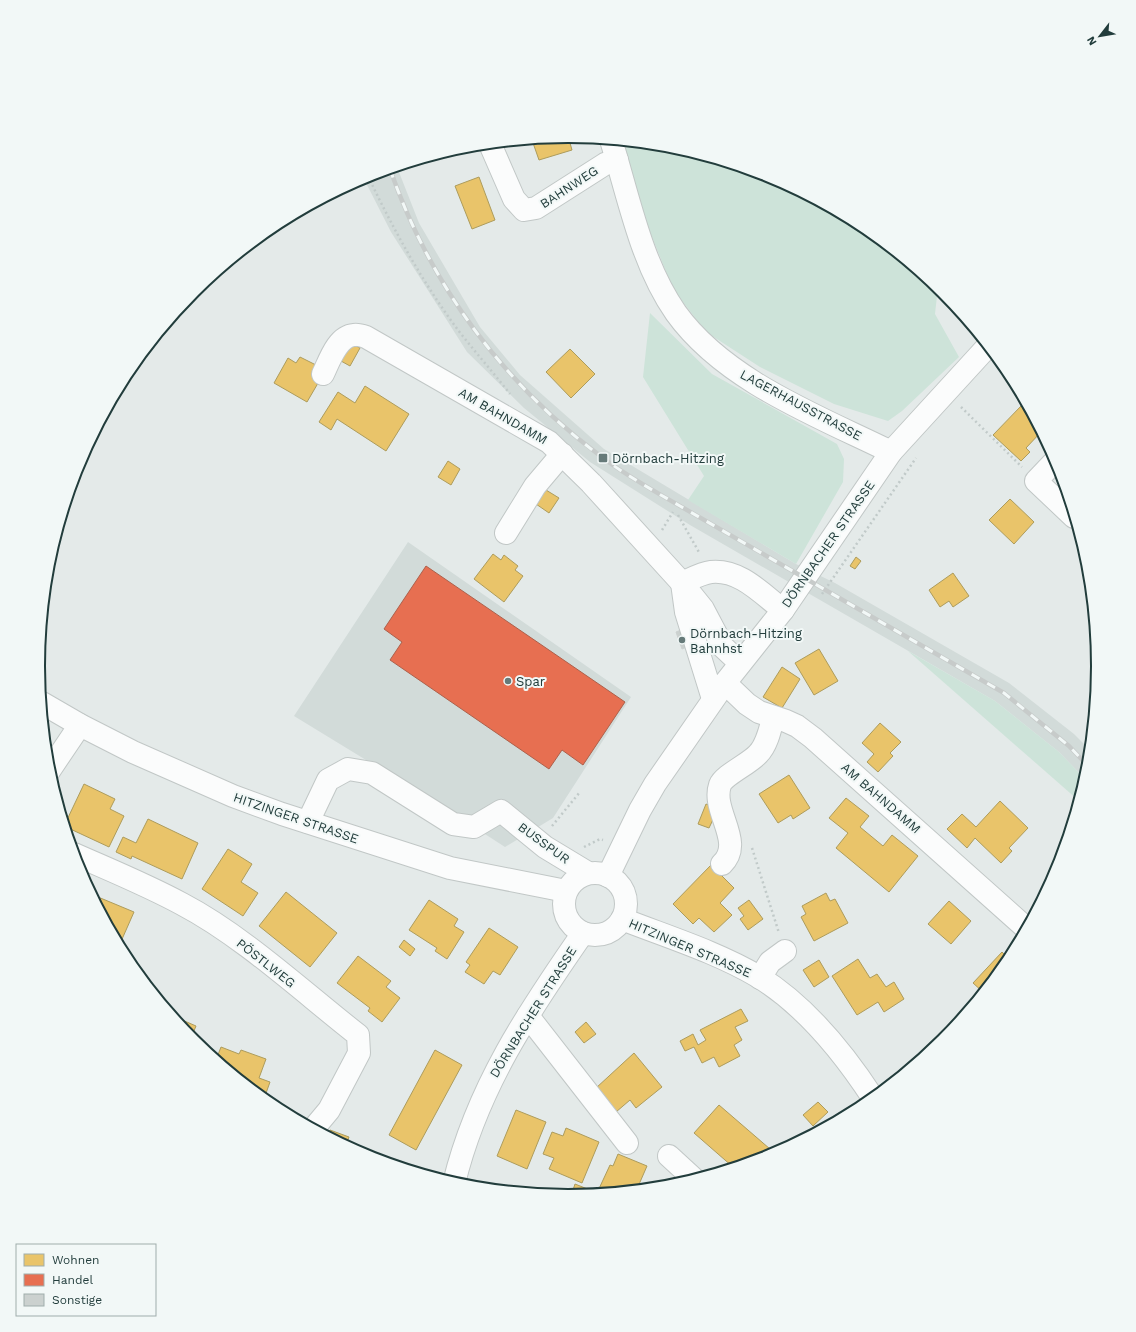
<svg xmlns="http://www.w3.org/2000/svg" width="1136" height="1332" font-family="'Work Sans',sans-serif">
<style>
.built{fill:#d2dbd9}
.green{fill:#cde3d9}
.homes{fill:#e9c46a;stroke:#ad9c5c}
.shops{fill:#e76f51;stroke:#ac604b}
.building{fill:#cbd1cf;stroke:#cdd2d1}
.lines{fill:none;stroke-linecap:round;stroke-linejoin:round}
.minor-casing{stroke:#c1c7c6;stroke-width:24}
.path{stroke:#c1cac9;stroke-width:2.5;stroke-dasharray:2 3;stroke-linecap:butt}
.minor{stroke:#fbfcfc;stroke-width:22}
.rail-casing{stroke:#c7cbca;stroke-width:4.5}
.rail{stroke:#f2f8f7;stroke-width:3;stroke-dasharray:9;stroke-linecap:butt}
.poi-dot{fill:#667a79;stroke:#f2f8f7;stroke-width:1.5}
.labels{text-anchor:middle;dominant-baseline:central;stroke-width:4;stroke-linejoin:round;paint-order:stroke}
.street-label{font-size:13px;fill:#223d3c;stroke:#f2f8f7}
.poi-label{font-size:13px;fill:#223d3c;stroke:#f2f8f7;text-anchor:start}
.rim{fill:none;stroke:#223d3c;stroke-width:2}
</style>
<rect width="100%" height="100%" fill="#e4eae9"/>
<g class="built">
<path d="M397 167 419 223 480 327 520 375 604 449 796 564 835 583 1009 683 1074 734 1090 750 1085 779 1059 752 995 701 690 525 590 462 524 408 467 352 391 232 363 177Z"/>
<path d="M408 542 631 697 553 818 505 847 443 807 294 716Z"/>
</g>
<g class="green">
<path d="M622 141 672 146 771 176 863 225 938 287 935 314 959 357 902 411 888 421 834 404 760 367 706 332 673 289 650 232Z"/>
<path d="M650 313 712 374 837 444 844 459 843 482 796 564 688 500 704 476 643 377Z"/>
<path d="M908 651 995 701 1059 752 1085 779 1078 800Z"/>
</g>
<g class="homes">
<path d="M568 136 572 150 539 160 532 140Z"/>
<path d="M479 177 495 220 472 229 455 186Z"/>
<path d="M351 343 360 348 350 366 341 361Z"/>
<path d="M570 349 595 374 571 398 546 372Z"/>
<path d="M300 357 316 365 312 372 321 378 307 402 274 383 288 358 296 363Z"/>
<path d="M365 386 409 414 386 451 337 419 331 430 319 422 338 392 355 403Z"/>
<path d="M1022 405 1031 413 1041 432 1026 448 1030 452 1021 461 993 435Z"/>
<path d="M448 461 460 469 451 485 438 477Z"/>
<path d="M546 490 559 498 549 513 536 504Z"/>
<path d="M1010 499 1034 522 1014 544 989 520Z"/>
<path d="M493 554 501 560 504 555 518 566 515 570 523 576 504 602 474 579Z"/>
<path d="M856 557 861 561 855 569 850 566Z"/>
<path d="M953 573 969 596 953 607 949 601 940 607 929 590Z"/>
<path d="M819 649 838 681 814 695 795 663Z"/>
<path d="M782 667 800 679 782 708 763 697Z"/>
<path d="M880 723 901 742 890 753 893 756 878 772 867 762 874 754 862 743Z"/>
<path d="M789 775 810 808 793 819 791 815 778 823 759 794Z"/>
<path d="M84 784 115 799 110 809 124 816 109 847 66 827 65 824Z"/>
<path d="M846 798 869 816 860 827 883 846 892 835 918 856 889 892 836 848 848 833 829 818Z"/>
<path d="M1000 801 1028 828 1009 848 1012 851 1001 863 975 838 967 848 947 829 962 814 976 827Z"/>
<path d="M706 804 718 809 709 828 698 824Z"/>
<path d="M148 819 198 843 182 879 132 856 131 859 116 852 123 837 136 843Z"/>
<path d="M228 849 252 864 241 882 258 893 243 916 202 889Z"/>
<path d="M711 865 734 888 720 903 732 915 714 932 699 918 693 924 673 904Z"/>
<path d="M286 892 337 933 310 967 259 926Z"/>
<path d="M826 893 830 901 835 899 848 923 814 941 801 917 806 914 802 906Z"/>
<path d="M98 897 134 912 119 946 96 902Z"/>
<path d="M429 900 458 919 454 926 464 932 447 959 435 951 437 948 409 930Z"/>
<path d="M749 900 763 919 748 930 740 919 744 916 738 908Z"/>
<path d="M949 901 971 921 951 944 928 924Z"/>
<path d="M489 928 518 947 500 975 493 971 484 984 465 972 470 965 466 962Z"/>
<path d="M404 940 415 949 410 956 399 947Z"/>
<path d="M1002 952 1009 959 983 992 973 983Z"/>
<path d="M358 956 391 981 386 987 400 998 382 1022 368 1011 370 1008 337 983Z"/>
<path d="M858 959 870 978 877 974 886 987 894 982 904 999 884 1012 878 1002 857 1015 832 976Z"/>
<path d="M819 960 829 977 814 987 803 970Z"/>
<path d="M741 1009 748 1021 735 1027 742 1040 734 1045 740 1056 719 1067 714 1057 702 1063 694 1047 685 1051 680 1041 693 1034 698 1045 706 1040 700 1030Z"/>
<path d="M173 1016 196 1026 191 1038Z"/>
<path d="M586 1022 596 1034 584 1043 575 1032Z"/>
<path d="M945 1031 948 1034 938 1045 934 1041Z"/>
<path d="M221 1047 239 1054 241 1050 266 1059 259 1078 270 1082 265 1096 258 1094 216 1060Z"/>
<path d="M435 1050 462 1065 416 1150 389 1135Z"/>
<path d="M634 1053 662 1087 636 1108 630 1100 616 1112 596 1088Z"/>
<path d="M818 1102 828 1112 813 1126 803 1115Z"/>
<path d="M719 1105 770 1149 761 1159 733 1167 694 1133Z"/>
<path d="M516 1110 546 1122 527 1169 497 1156Z"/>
<path d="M566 1128 599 1142 582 1183 549 1169 554 1158 543 1154 552 1132 563 1136Z"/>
<path d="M330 1130 349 1137 346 1145 328 1136Z"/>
<path d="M618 1154 647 1166 637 1189 597 1193 610 1165 613 1166Z"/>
<path d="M575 1184 595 1192V1193L571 1196Z"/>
</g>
<path class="shops" d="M426 566 625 702 583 765 562 750 549 769 390 660 402 642 384 629Z"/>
<path class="building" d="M681 630 687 647 682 649 676 632Z"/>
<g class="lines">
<defs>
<g id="minor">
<path d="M611 140C629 198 641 263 676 313 725 381 818 416 891 452"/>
<path d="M490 144 514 199 524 210 536 208 605 164 617 160"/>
<path d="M323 374C329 362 337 336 354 335 357 334 363 336 366 337L549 442 591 483 682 583 703 609 723 647 740 663"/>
<path d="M1056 460 1036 481 1074 517"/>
<path d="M506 533 535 486 562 454"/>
<path d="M682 583 686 612 713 699"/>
<path d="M682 583C691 579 702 573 711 572 740 569 762 594 783 610"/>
<path d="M725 683 747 704 759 712 786 721 797 726 813 738 1026 928"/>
<path d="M42 703 80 725 133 752 233 796 282 814 450 868 566 891"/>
<path d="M49 771 80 725"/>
<path d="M308 822 328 780 348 769 372 773 453 824 474 827 501 811 545 847 588 873"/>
<path d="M74 854C110 870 147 885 182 904 243 936 303 992 358 1035L359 1053 329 1110 314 1128"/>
<path d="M722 864C745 842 711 811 720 785 724 775 749 764 758 754 767 745 770 730 773 718"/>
<circle cx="595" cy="904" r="31"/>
<path d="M608 876 640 810 655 784 725 683 783 610 891 452 988 346"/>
<path d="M622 919C668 937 717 952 759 977 806 1006 843 1052 873 1098"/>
<path d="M760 978 770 962 785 951"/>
<path d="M528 1016 627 1143"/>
<path d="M669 1156 694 1179"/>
<path d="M454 1183C477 1088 528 1012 583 933"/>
</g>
</defs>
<use href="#minor" class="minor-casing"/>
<g class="path">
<path d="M368 176C393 229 423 283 458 330 475 352 493 372 510 394"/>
<path d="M961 407 1022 467"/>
<path d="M678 515 700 554"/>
<path d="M662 530 673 512"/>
<path d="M822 594 916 458"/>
<path d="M552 826 580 792"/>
<path d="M584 847 600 839 603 840"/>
<path d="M752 848 779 933"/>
</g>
<use href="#minor" class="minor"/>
<defs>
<path id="rail" d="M390 169C430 285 504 385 603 458 627 476 654 491 680 506L1004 693 1069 746 1088 766"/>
</defs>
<use href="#rail" class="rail-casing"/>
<use href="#rail" class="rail"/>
</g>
<g class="poi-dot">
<rect x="598" y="453" width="10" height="10" rx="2"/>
<circle cx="682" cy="640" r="4"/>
<circle cx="508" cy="681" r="4"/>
</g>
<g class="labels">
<g class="street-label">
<text transform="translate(569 187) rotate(-33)">BAHNWEG</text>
<text transform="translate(801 405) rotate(28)">LAGERHAUSSTRASSE</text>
<text transform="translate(503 416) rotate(30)">AM BAHNDAMM</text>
<text transform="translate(828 544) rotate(-55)">DÖRNBACHER STRASSE</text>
<text transform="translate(881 798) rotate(41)">AM BAHNDAMM</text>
<text transform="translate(296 818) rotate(19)">HITZINGER STRASSE</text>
<text transform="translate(544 843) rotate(36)">BUSSPUR</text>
<text transform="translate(690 948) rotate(23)">HITZINGER STRASSE</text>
<text transform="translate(266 963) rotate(38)">PÖSTLWEG</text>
<text transform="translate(533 1012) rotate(-58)">DÖRNBACHER STRASSE</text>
</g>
<g class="poi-label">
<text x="612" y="458">Dörnbach-Hitzing</text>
<text x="690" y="633">Dörnbach-Hitzing<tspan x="690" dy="15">Bahnhst</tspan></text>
<text x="516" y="681">Spar</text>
</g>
</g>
<path d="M0 0H1136V1332H0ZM45 666a523 523 0 1 1 1046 0a523 523 0 1 1-1046 0Z" fill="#f2f8f7" fill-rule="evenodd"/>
<path class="rim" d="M45 666a523 523 0 1 1 1046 0a523 523 0 1 1-1046 0Z"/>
<rect x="16" y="1244" width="140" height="72" fill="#f2f8f7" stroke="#9fadac"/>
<rect x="24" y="1254" width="20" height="12" fill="#e9c46a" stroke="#9fadac"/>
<text x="52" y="1264" font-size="12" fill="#223d3c">Wohnen</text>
<rect x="24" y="1274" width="20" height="12" fill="#e76f51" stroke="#9fadac"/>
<text x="52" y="1284" font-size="12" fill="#223d3c">Handel</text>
<rect x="24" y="1294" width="20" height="12" fill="#cbd1cf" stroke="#9fadac"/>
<text x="52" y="1304" font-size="12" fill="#223d3c">Sonstige</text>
<g transform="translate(1100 36) rotate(239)" stroke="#f2f8f7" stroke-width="3" paint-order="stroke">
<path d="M0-3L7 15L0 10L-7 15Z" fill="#223d3c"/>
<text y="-6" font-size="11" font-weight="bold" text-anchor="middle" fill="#223d3c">N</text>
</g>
</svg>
